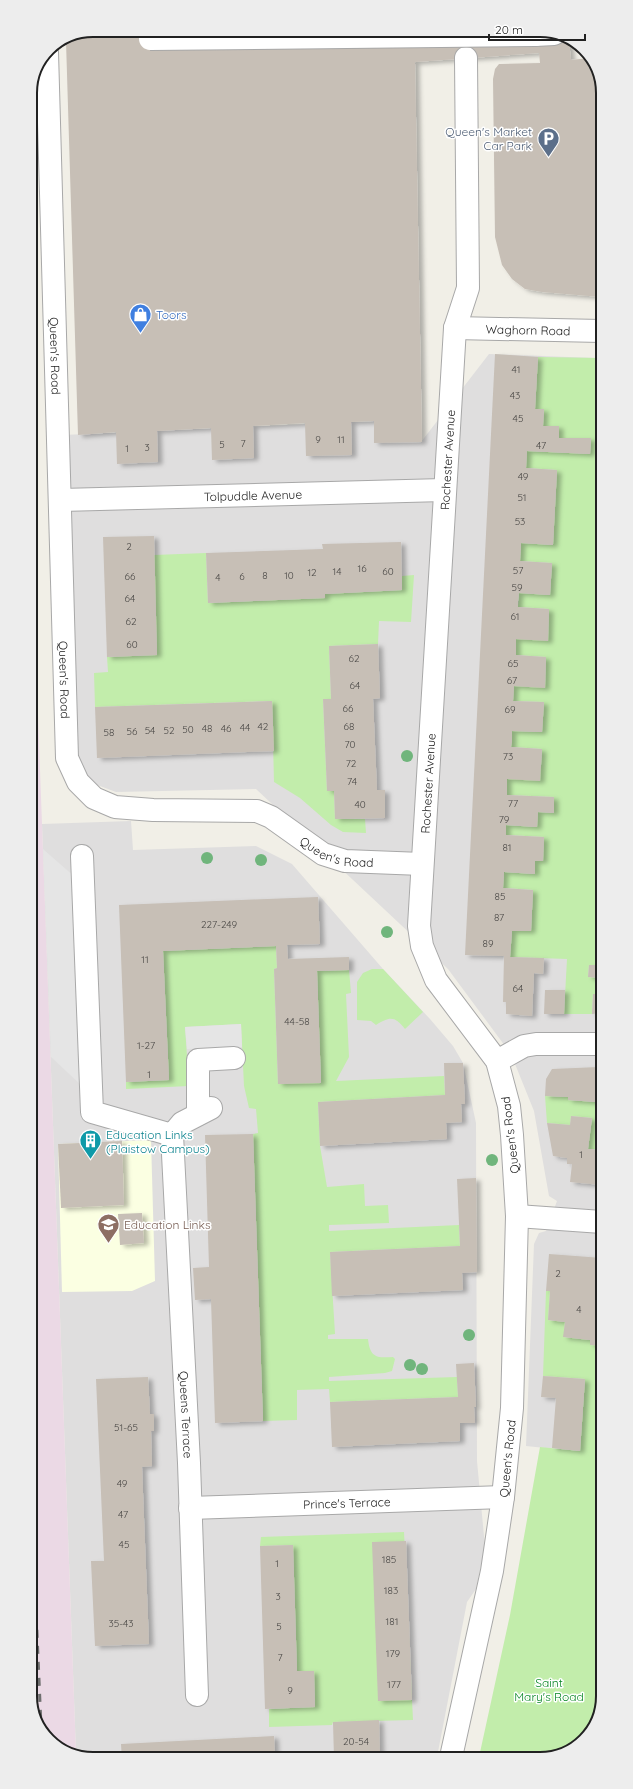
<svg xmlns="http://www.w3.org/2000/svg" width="633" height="1789" font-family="Quicksand,sans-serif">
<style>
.residential{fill:#dfdede}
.industrial{fill:#ebd9e5}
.education{fill:#fbffe2}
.grass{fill:#c2edab}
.parking{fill:#e5e5e5}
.building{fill:#c7bfb6;filter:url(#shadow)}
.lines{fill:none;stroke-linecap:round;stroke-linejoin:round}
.minor-casing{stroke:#a8a8a8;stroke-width:24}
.minor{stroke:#fff;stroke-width:22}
.rail{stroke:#6f6f6f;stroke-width:3;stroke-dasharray:8 8;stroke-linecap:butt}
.minor-bridge-casing{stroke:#a8a8a8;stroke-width:24;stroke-linecap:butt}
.minor-bridge{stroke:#fff;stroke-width:22}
.tree{fill:#70b57c}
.labels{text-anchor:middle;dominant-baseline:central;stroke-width:3;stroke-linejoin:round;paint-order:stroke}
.number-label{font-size:10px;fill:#4a4846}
.service-label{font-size:12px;fill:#4e5e75;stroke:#fff;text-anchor:end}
.shop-label{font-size:12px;fill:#366cbe;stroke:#fff;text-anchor:start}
.street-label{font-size:12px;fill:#212121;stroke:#fff}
.culture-label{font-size:12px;fill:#0d838f;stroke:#fff;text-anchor:start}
.education-label{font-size:12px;fill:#785e54;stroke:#fff;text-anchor:start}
.park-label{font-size:12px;fill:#078624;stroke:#fff}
.rim{fill:none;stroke:#212121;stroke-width:2}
</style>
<defs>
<filter id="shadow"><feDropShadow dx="4.5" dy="2.5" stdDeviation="2" flood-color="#0004"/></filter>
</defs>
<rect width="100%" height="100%" fill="#f1efe7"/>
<g class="residential">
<path d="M601 341 603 1454 526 1446 534 1244 539 1233 546 1231 557 1201 549 1196 534 1111 511 1054 448 969 256 789 116 792 92 783 80 765 75 750 72 537 63 435 374 421 421 442 489 354 595 358Z"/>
<path d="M131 821 133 850 256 846 292 864 383 969 430 1019 453 1046 463 1063 476 1123 477 1461 485 1547 476 1589 467 1602 437 1757 89 1759 76 1753 42 824Z"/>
</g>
<path class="industrial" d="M31 522 42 824 76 1753 52 1744 32 1713Z"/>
<path class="education" d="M151 1140 155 1281 132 1291 62 1292 58 1144Z"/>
<g class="grass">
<path d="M538 357 601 358 602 658H597V672H602V880L599 923H602V951H599L598 965H589L588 977 602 978V994H593L592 1014H564L567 959 510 957 512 931H531L533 890 503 888 504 872 534 874 535 861H543L544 837 506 835V825L537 827 538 812 554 813V797L507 795V779L541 767 542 749 511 747 512 731 542 732 544 702 513 701 514 686 545 687 546 657 516 655V639L548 640 549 609 518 607 519 593 550 595 552 563 520 561 521 543 553 545 557 470 526 468 527 451 590 454 591 438H559V426H543L544 410 535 409Z"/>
<path d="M206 553 208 603 325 598V594L402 590V576L414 575 411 622 379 621 378 644 329 646 331 699H323L327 791H334L335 819H365L366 833 343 832 331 825 300 798 274 782 272 701 95 707 94 673 108 672 107 657 157 655 154 555Z"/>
<path d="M276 946 277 968 274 969 278 1084 321 1082 317 971 349 970 351 993 346 994 349 1057 336 1081 444 1076 445 1095 318 1102 320 1146 327 1187 364 1184 365 1206 388 1205 389 1223 329 1225V1231L459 1225 460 1246 330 1252 335 1334 328 1335V1339H368C370 1358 377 1358 393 1357L395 1359 392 1371 385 1373 329 1377V1381L457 1377 458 1397 330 1402 329 1389 297 1390V1420L263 1421 253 1134 258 1133 256 1109 249 1108 244 1086 241 1024 185 1027 189 1086 126 1089V1082L169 1080 163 951Z"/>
<path d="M372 969H383L423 1012 405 1029C395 1016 390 1016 376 1025L371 1021 357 1020V982L363 973Z"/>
<path d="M599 1067 602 1068V1150L588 1149 592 1118 571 1116 570 1125 547 1123 545 1096 568 1097V1100L596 1102Z"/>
<path d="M546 1291H550L548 1320 565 1322 564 1337 590 1340V1344L603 1346V1696L590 1734 557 1757H479L510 1615 540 1447 580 1451 585 1379 543 1376Z"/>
<path d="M404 1532 413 1720 333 1722 332 1725 269 1727V1709L315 1707 314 1671H297L293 1545 260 1546 261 1537Z"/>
</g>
<g class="parking">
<path d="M43 849 75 877 83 1087 51 1057Z"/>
<path d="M241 1024 242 1047 187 1049 185 1027Z"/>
</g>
<g class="building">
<path d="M93 30H544L569 41 571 60 589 58 601 76V297L542 292 525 289 512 279 502 265 495 237 493 79 495 69 499 64 540 63 539 53 415 62 422 442 374 443V421L351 422 352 455 306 456 305 423 253 426 254 458 212 460 211 428 157 431 158 462 117 464 116 432 78 435 66 41Z"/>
<path d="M495 354 538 357 535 409H544L543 426H559V438H591L590 454 527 451 526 468 557 470 553 545 521 543 520 561 552 563 550 595 519 593 518 601V607L549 609 548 641 516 639V655L546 657 545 688 514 686 513 701 544 702 542 732 512 731V742L511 747 542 749 540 781 507 779V795L554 797V813L538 812 537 827 506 825V835L544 837 543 861H535V874L504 872 503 888 533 890 531 931H512L510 957 544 958 543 974 534 973 532 1016 506 1014V1002H503L504 956 465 955Z"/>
<path d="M154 536 157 655 107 657 103 537Z"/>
<path d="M401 542 402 590 325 594V598L208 603 206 553 323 549 322 544Z"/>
<path d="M378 644 380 698 373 699 377 790H385V818L335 819 334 791H327L323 699H331L329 646Z"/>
<rect x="597" y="658" width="5" height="14"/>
<path d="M272 701 274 751 97 758 95 707Z"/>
<path d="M601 880H602V923H599Z"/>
<path d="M318 897 320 944 287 945 288 959 349 957V970L317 971 321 1083 278 1084 274 969 277 968 276 946 163 951 169 1080 126 1082 119 905Z"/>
<path d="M599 951H602V978L588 977 589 965H598Z"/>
<path d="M545 990H565L564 1014H544Z"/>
<path d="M593 994H602V1013L592 1014Z"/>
<path d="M444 1063H463L465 1104H461L462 1122 446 1123 447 1139 320 1146 318 1102 445 1095Z"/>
<path d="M599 1067 596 1102 568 1100V1097L545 1096 546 1079 552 1069Z"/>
<path d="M571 1116 592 1118 588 1149 602 1150V1185L570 1182 572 1164H567V1158L553 1156 547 1123 570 1125Z"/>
<path d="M253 1134 263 1421 215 1423 211 1299 195 1300 193 1268 209 1267 205 1135Z"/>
<path d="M122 1141 124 1205 61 1208 58 1144Z"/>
<path d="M476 1178 477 1272 462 1273 463 1290 332 1296 330 1252 460 1246 457 1179Z"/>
<path d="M142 1213 144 1243 120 1245 118 1214Z"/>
<path d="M549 1254 602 1258 603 1346 590 1345V1340L563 1337 565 1322 548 1320 550 1291H546Z"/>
<path d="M474 1363 476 1407H474L475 1423H460V1441L332 1447 330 1402 458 1397 456 1364Z"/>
<path d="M543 1376 585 1379 580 1451 552 1448 556 1398 541 1397Z"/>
<path d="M148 1377 150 1414H154V1431H151L152 1466 142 1467 149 1644 95 1646 91 1561H104L96 1379Z"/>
<path d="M406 1541 412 1700 378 1701 372 1542Z"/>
<path d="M293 1545 297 1671H314L315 1707 265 1709 260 1546Z"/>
<path d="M379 1720 380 1758H334L333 1722Z"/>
<path d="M274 1736 275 1758 122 1759 121 1744Z"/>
</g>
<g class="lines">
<defs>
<g id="minor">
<path d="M535 35 554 34"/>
<path id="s1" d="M47 52 67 758 78 782 94 798 115 807 153 810 257 811 271 817 323 854 345 861 422 864"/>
<path id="s2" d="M455 328 601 331"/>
<path id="s3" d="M61 500 444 490"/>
<path d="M82 856 92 1112 172 1135 182 1123 211 1108"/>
<path d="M497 1061 524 1046 536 1044H602"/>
<path d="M198 1114V1060L234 1058"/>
<path id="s4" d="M172 1135 189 1463 197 1695"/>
<path d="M517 1216 602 1222"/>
<path id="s5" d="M190 1508 503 1497"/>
<path id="s6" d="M451 1757 492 1571 503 1497 512 1408 517 1216 512 1135 509 1106 497 1061 436 980 422 946 419 926 455 328 468 288 466 58"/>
</g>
</defs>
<use href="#minor" class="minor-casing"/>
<use href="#minor" class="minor"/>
<path class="rail" d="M32 1518 41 1726"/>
<defs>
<path id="minor-bridge" d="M150 39 535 35"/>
</defs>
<use href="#minor-bridge" class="minor-bridge-casing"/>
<use href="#minor-bridge" class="minor-bridge"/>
</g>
<g class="tree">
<circle cx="407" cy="756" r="6"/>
<circle cx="207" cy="858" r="6"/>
<circle cx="261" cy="860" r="6"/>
<circle cx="387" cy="932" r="6"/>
<circle cx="492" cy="1160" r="6"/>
<circle cx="469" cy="1335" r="6"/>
<circle cx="410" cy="1365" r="6"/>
<circle cx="422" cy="1369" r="6"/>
</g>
<defs>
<symbol id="parking-pin" viewBox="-11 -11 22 30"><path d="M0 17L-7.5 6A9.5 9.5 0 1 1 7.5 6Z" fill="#5c6f8a" stroke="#fff"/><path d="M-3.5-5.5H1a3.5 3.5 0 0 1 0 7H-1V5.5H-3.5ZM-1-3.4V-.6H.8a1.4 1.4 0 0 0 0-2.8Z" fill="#fff"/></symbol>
<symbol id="shop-pin" viewBox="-11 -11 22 30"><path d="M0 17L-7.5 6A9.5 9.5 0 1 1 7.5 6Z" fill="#3f7fe0" stroke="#fff"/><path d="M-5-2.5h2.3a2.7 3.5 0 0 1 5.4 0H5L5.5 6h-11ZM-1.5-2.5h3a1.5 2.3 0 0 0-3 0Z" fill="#fff"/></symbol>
<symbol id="building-pin" viewBox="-11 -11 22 30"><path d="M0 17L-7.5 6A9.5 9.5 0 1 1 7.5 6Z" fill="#0f9aa8" stroke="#fff"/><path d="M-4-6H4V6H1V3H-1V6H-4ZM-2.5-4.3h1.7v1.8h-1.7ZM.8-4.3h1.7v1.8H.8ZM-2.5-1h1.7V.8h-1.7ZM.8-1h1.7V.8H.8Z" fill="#fff"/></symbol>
<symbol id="school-pin" viewBox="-11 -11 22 30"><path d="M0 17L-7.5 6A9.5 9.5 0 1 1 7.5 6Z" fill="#8d6e63" stroke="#fff"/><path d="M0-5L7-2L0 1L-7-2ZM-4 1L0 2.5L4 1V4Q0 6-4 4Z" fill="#fff"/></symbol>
</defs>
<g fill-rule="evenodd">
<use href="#parking-pin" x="536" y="126" width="25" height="34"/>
<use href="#shop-pin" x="128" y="302" width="25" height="34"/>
<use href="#building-pin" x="78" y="1128" width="25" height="34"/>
<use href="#school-pin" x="96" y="1212" width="25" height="34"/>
</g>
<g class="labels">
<g class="number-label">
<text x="516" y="369">41</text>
<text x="515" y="395">43</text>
<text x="518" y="418">45</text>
<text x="318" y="439">9</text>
<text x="341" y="439">11</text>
<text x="243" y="443">7</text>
<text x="222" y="444">5</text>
<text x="541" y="445">47</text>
<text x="147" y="447">3</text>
<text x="127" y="448">1</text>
<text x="523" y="476">49</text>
<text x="522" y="497">51</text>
<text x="520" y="521">53</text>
<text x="129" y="546">2</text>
<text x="362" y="568">16</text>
<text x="518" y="570">57</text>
<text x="337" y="571">14</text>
<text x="388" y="571">60</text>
<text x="312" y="572">12</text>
<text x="265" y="575">8</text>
<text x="289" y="575">10</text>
<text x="130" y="576">66</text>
<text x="242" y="576">6</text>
<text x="218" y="577">4</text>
<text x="517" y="587">59</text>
<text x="130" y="598">64</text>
<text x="515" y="616">61</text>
<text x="131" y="621">62</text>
<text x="132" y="644">60</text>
<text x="354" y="658">62</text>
<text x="513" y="663">65</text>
<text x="512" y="680">67</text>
<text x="355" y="685">64</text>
<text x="348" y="708">66</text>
<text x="510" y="709">69</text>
<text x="263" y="726">42</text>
<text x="349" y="726">68</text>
<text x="245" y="727">44</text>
<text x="207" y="728">48</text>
<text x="226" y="728">46</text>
<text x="188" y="729">50</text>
<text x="150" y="730">54</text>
<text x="169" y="730">52</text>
<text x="132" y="731">56</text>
<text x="109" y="732">58</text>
<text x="350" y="744">70</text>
<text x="508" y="756">73</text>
<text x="351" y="763">72</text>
<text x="352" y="781">74</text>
<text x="513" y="803">77</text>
<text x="360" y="804">40</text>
<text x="504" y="819">79</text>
<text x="507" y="847">81</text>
<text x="500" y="896">85</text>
<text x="499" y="917">87</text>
<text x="219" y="924">227-249</text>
<text x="488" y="943">89</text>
<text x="145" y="959">11</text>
<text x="518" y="988">64</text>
<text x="297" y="1021">44-58</text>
<text x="146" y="1045">1-27</text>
<text x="149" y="1074">1</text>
<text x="581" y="1154">1</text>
<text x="558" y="1273">2</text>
<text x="579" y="1309">4</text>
<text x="126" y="1427">51-65</text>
<text x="122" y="1483">49</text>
<text x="123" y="1514">47</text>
<text x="124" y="1544">45</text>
<text x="389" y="1559">185</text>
<text x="277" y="1563">1</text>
<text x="391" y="1590">183</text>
<text x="278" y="1596">3</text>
<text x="392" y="1621">181</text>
<text x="121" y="1623">35-43</text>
<text x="279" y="1626">5</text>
<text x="393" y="1653">179</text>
<text x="280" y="1657">7</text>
<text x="394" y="1684">177</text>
<text x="290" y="1690">9</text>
<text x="356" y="1741">20-54</text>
</g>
<g class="service-label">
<text x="532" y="131">Queen's Market<tspan x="532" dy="14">Car Park</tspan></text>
</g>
<g class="shop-label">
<text x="156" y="314">Toors</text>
</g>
<g class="street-label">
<text stroke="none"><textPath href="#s2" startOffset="73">Waghorn Road</textPath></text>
<text stroke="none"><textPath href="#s1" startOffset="304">Queen's Road</textPath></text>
<text stroke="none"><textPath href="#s6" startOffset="1329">Rochester Avenue</textPath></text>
<text stroke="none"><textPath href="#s3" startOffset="192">Tolpuddle Avenue</textPath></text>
<text stroke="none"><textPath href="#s1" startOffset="628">Queen's Road</textPath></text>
<text stroke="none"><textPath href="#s6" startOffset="1005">Rochester Avenue</textPath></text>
<text stroke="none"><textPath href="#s1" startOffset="1012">Queen's Road</textPath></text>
<text transform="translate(510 1135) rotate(-97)">Queen's Road</text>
<text stroke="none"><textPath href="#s4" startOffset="280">Queens Terrace</textPath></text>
<text stroke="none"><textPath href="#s6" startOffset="304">Queen's Road</textPath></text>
<text stroke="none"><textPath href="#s5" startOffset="157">Prince's Terrace</textPath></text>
</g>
<g class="culture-label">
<text x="106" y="1134">Education Links<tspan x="106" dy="14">(Plaistow Campus)</tspan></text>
</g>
<g class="education-label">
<text x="124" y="1224">Education Links</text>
</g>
<g class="park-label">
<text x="549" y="1682">Saint<tspan x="549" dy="14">Mary's Road</tspan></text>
</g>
</g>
<path d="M0 0H633V1789H0ZM93 37H540A56 56 0 0 1 596 93V1696A56 56 0 0 1 540 1752H93A56 56 0 0 1 37 1696V93A56 56 0 0 1 93 37Z" fill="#ededed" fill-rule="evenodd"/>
<path class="rim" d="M93 37H540A56 56 0 0 1 596 93V1696A56 56 0 0 1 540 1752H93A56 56 0 0 1 37 1696V93A56 56 0 0 1 93 37Z"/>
<path d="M489 34v6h96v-6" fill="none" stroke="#212121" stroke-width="2"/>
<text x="495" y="34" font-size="12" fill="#212121" stroke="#ffffff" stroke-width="3" paint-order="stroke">20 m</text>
</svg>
